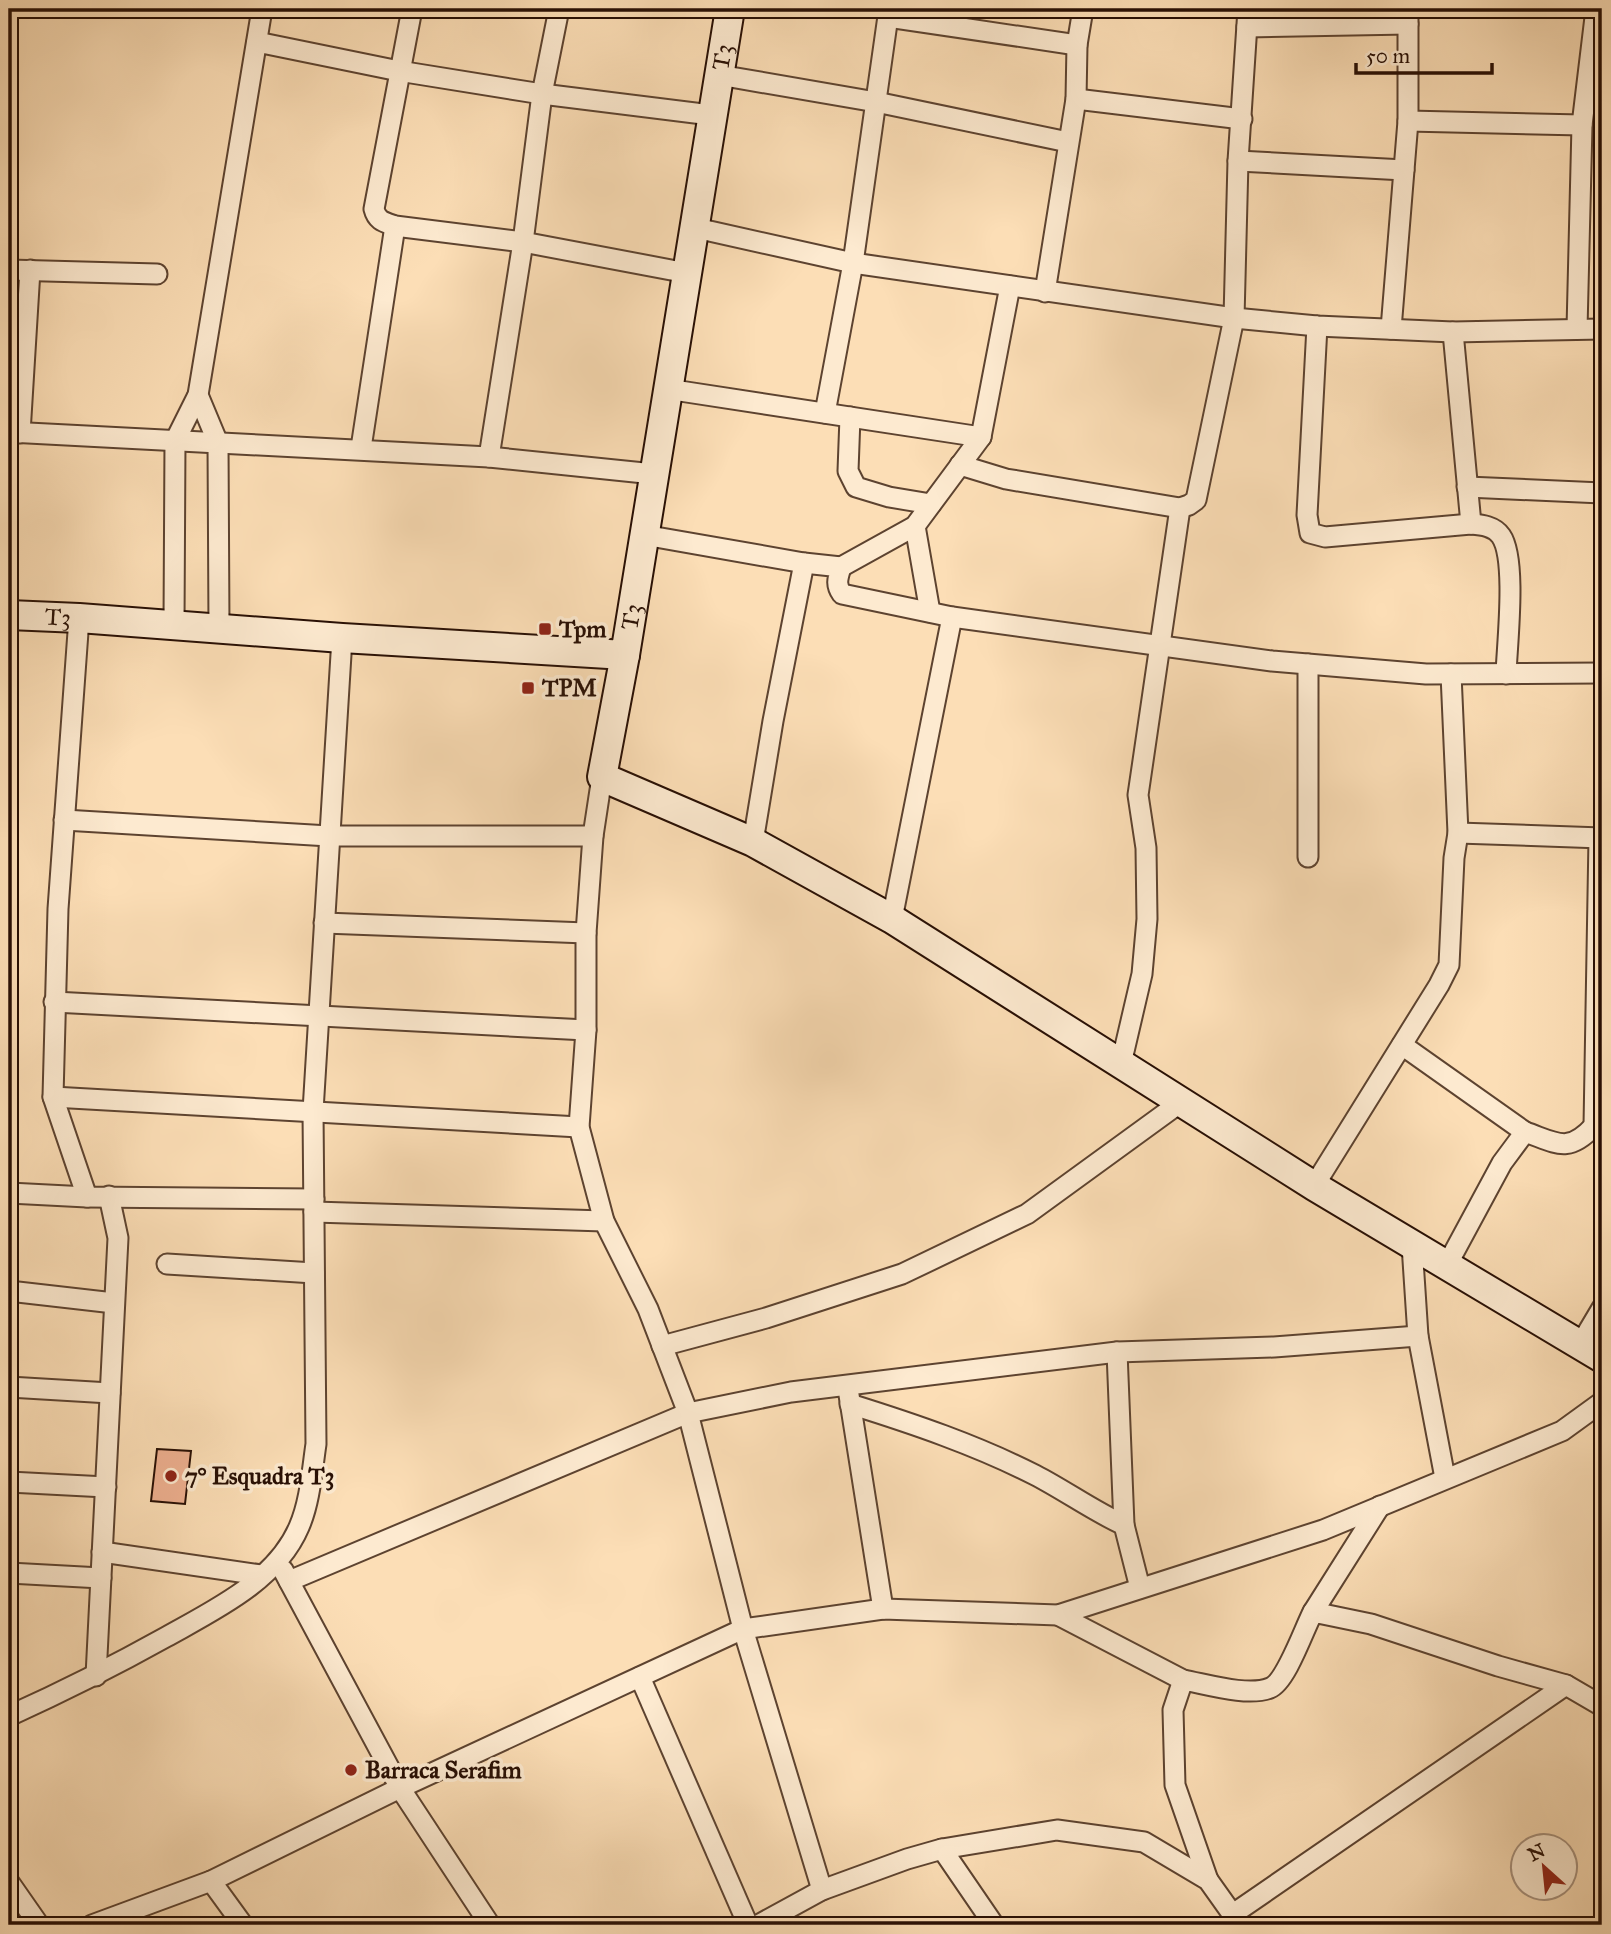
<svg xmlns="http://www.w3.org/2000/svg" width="1611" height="1934" font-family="'IM FELL Great Primer',serif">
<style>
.building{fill:#eeb090;stroke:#280f04;stroke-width:2}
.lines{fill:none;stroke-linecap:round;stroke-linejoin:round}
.street-casing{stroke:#5d4330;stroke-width:23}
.secondary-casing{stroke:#280f04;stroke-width:32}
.street{stroke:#fdead0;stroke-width:19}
.secondary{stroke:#fdead0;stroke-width:28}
.poi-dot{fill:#8f2418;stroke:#fdead0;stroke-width:2.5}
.labels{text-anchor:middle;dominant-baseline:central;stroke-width:7;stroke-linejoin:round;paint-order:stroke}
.street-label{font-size:24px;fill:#280f04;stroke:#fdead0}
.poi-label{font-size:24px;font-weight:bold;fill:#280f04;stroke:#fdead0;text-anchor:start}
</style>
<rect width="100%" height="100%" fill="#fcdeb6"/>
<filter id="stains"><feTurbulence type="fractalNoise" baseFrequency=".00286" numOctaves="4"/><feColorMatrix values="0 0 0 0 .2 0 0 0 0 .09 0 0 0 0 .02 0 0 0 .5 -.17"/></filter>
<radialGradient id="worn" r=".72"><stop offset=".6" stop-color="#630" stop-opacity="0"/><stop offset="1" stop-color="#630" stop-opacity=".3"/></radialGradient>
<path class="building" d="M157 1449 191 1451 185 1504 151 1501Z"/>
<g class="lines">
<defs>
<g id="street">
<path d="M412 9 374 209C377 221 384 222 395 226L523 242 687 273"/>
<path d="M888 17 1077 45"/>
<path d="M1247 27 1408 24"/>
<path d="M257 42 399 71 542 94 711 115"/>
<path d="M719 75 876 102 1068 142"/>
<path d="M1076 99 1242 119"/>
<path d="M1408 121 1582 125"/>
<path d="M1238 161 1404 170"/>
<path d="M696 228 853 263 1234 318 1317 326 1453 332 1602 329"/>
<path d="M9 270 157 274"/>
<path d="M1045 292 1076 99 1077 45 1083 9"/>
<path d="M1317 326 1307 515 1310 533 1325 537 1471 524C1482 525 1494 526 1501 536 1517 559 1507 644 1506 674"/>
<path d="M1391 329 1408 121V9"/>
<path d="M1577 329 1582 125 1596 9"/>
<path d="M1453 332 1471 524"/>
<path d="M667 389 981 437"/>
<path d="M198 395 218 443 219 627"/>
<path d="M825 413 853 263 889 9"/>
<path d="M850 417 848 471 856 487 889 497 931 504"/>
<path d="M9 432 489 457 654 474"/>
<path d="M20 433 30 270"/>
<path d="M361 448 395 226"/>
<path d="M489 457 523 242 542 94 559 9"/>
<path d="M960 465 1006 479 1180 508 1189 505 1196 500 1234 318 1238 161 1248 9"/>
<path d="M1467 487 1602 493"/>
<path d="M915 526 930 612"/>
<path d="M644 535 804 563 841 567C838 578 835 584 842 594L952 617 1272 661 1426 674 1602 673"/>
<path d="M841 567 915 526 981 437 1010 286"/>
<path d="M79 618 58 909 53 1097 87 1197"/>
<path d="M174 624 175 441 198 395 262 9"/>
<path d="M602 777 593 836 586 933V1030L579 1127 604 1221 648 1309 688 1413 743 1629 822 1890"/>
<path d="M64 820 329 836H593"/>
<path d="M1458 833 1602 838"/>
<path d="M1599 838 1594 1126 1602 1120"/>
<path d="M753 842 773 721 804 563"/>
<path d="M1308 857V664"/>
<path d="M892 919 952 617"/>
<path d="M324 923 586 933"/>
<path d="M54 1002 586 1030"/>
<path d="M1402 1045 1525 1132"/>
<path d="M1121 1064 1142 974 1147 919 1146 848 1138 795 1180 508"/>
<path d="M53 1097 579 1127"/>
<path d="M1314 1186 1439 985 1449 965 1454 858 1458 833 1451 674"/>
<path d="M9 1193 87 1197 314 1199"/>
<path d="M314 1212 604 1221"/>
<path d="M1412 1245 1418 1336 1445 1478"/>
<path d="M167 1264 314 1273"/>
<path d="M1447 1265 1502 1163 1525 1132C1557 1143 1568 1154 1594 1126"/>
<path d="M9 1291 114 1303"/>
<path d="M1580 1345 1602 1308"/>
<path d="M662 1346 766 1318 902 1274 1027 1214 1181 1102"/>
<path d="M1117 1352 1124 1525"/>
<path d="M9 1387 110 1393"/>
<path d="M849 1395 883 1609"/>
<path d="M850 1404C914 1424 976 1445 1035 1475 1066 1491 1093 1511 1124 1525L1140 1588"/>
<path d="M9 1482 106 1487"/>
<path d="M102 1552 261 1575"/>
<path d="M283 1570 400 1788 490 1925"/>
<path d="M9 1573 101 1578"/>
<path d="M289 1581 688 1413 791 1392 1117 1352 1274 1347 1418 1336"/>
<path d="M1313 1612 1380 1506"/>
<path d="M1058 1615 1183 1680"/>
<path d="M96 1676 118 1238 109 1196"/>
<path d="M640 1677 748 1925"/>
<path d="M9 1716C62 1692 114 1666 166 1637 214 1610 276 1581 299 1527 310 1502 312 1471 316 1444L313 1111 342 638"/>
<path d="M942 1849 994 1925"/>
<path d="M1208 1880 1175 1785 1173 1710 1183 1680C1206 1684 1248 1697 1270 1688 1286 1682 1304 1629 1313 1612L1371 1624 1498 1666 1566 1685 1602 1706"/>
<path d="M211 1881 243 1925"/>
<path d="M9 1882 39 1925"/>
<path d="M1233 1914 1566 1685"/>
<path d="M92 1925 211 1881 400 1788 743 1629 883 1609 1058 1615 1323 1530 1562 1431 1602 1402"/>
<path d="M758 1925 822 1890 907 1859 942 1849 1057 1830 1144 1842 1208 1880 1240 1925"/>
</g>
<g id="secondary">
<path id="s1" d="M9 615 79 618 342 638 625 655 730 9"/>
<path d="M625 655 602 777 753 842 892 919 1314 1186 1602 1358"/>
</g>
</defs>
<use href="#street" class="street-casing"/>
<use href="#secondary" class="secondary-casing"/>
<use href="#street" class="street"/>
<use href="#secondary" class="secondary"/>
</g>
<g class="poi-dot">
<rect x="538" y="622" width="14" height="14" rx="3.5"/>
<rect x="521" y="681" width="14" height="14" rx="3.5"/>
<circle cx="171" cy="1476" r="7"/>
<circle cx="351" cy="1770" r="7"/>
</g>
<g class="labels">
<g class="street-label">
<text stroke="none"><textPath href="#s1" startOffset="1223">T3</textPath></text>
<text stroke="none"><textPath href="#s1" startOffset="656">T3</textPath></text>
<text stroke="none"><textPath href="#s1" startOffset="49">T3</textPath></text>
</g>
<g class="poi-label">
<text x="559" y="629">Tpm</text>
<text x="542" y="688">TPM</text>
<text x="185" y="1476">7° Esquadra T3</text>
<text x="365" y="1770">Barraca Serafim</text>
</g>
</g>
<rect width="1611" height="1934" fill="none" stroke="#fcdeb6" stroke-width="35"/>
<rect x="10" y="10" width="1590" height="1913" fill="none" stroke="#280f04" stroke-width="3.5"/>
<rect x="18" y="18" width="1576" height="1899" fill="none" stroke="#280f04" stroke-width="2"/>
<g transform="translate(1544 1867) rotate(333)"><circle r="33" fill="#fdead0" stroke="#a8927e" stroke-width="2"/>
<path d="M0-5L12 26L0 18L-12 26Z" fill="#8f2418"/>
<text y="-10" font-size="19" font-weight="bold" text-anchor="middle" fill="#280f04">N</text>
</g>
<path d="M1356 63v10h136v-10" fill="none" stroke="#280f04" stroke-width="3.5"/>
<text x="1366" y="63" font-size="21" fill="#280f04" stroke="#fdead0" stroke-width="5" paint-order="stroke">50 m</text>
<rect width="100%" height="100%" filter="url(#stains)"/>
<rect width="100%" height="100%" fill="url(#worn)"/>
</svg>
